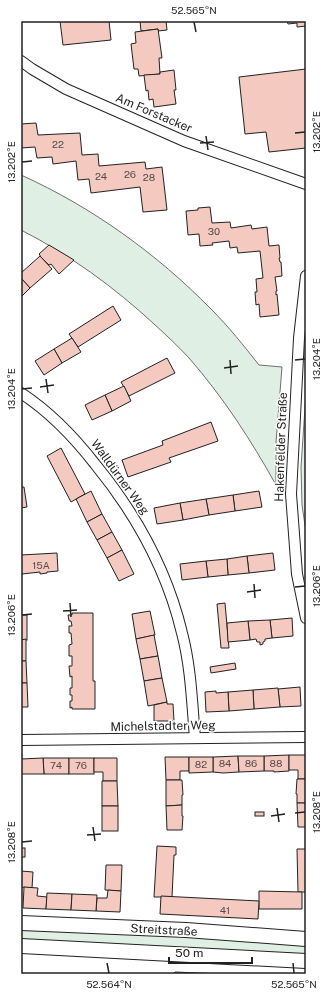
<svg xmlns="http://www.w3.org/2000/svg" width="327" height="995" font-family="'Public Sans',sans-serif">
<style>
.green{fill:#e0efe3;stroke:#6f6f6f}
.building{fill:#f3c9c0;stroke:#222}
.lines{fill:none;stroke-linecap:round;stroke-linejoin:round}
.minor-casing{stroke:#222;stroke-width:12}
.secondary-casing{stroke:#222;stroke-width:16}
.minor{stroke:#fff;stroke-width:10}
.secondary{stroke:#fff;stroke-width:14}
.ticks{fill:none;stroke:#222;stroke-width:1.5}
.labels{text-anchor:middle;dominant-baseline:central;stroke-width:3;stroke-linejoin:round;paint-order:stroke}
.number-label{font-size:10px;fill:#564c4a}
.street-label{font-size:12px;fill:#222;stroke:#fff}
.neatline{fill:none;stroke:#222;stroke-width:1.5}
.ticks-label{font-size:10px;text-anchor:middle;fill:#222}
</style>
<rect width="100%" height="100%" fill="#fff"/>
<g class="green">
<path d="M21 175C92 207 157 254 211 309 229 327 244 346 259 365L282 367 276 442V485C251 440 223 397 189 358 178 346 166 335 154 324 114 287 70 255 21 230Z"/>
<path d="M306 393V532L302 505 301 467Z"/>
<path d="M21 929 105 932 306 944V954L21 941Z"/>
</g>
<g class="building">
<path d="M60 21H109L111 40 63 45Z"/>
<path d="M140 21H166L167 30 158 31V29L141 31Z"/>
<path d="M287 21H306V26L297 27V23L288 24Z"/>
<path d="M158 29 162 58H159L160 74 139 76 138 69H134L131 44 136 43 135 32Z"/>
<path d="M306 69V148L269 152 266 132 245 134 239 77Z"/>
<path d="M174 70 176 90H174L176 104 154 107 153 99 149 100 148 90 146 91 144 75 160 74V72Z"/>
<path d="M36 123 38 135 80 133 82 155 98 154 99 166 145 162 146 169 162 167 167 210 143 212 140 187 91 193 89 179 78 180 76 161 53 164 52 157 37 158 35 147 21 148V124Z"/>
<path d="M210 207 212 223 230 222 231 228 251 225 252 229 267 227 269 246 279 245 280 258H279L280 262H281L282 276 275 277 277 291H276V295L277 294 279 315 260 317 259 304 256 305 255 292H257L256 279 263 278 260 251 238 253 237 247 230 248 229 241 212 243 213 245 200 246 199 234 188 235 186 211 198 210V208Z"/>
<path d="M49 245 74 260 59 274 51 264 49 265 40 256V255L39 254Z"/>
<path d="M40 256 52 269 30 288 21 278V273Z"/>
<path d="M21 278 30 288 21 297Z"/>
<path d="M113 306 121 320 78 347 69 334Z"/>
<path d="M72 338 81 352 62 363 54 349Z"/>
<path d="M54 349 62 363 44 375 35 361Z"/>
<path d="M167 358 175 373 129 396 121 382Z"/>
<path d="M124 386 131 401 112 411 105 395Z"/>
<path d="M105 395 112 411 92 420 85 405Z"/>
<path d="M211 422 218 441 169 458 171 462 128 477 122 460 163 445 162 441Z"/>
<path d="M61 448 85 494 71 502 47 456Z"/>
<path d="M21 487H24L27 507 21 508Z"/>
<path d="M91 491 102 514 87 522 76 499Z"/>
<path d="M259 491 262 507 235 511 233 495Z"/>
<path d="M233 495 235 511 209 515 206 499Z"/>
<path d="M206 499 209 515 183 520 180 503Z"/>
<path d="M180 503 183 520 157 524 154 508Z"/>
<path d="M102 514 112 532 97 540 87 522Z"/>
<path d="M112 532 122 550 107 558 97 540Z"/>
<path d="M122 550 134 574 119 581 107 558Z"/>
<path d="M57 553 58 571 47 572V573L40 574V572L22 574V575H21V555Z"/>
<path d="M273 553 275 570 249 573 247 556Z"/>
<path d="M247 556 249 573 228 575 227 559Z"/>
<path d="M227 559 228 575 208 577 206 561Z"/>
<path d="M206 561 208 577 182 580 180 564Z"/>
<path d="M225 603 229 648H221L217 604Z"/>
<path d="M150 611 155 635 136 639 132 614Z"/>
<path d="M72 613H93V681H95V709H72V707L70 708V701H72V695H70V688H72V676L70 677 69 666H72V656H69V645L72 644 71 633H69V626H72L71 621H69L68 615H72Z"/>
<rect x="21" y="615" width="6" height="25"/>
<path d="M292 618 293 636 272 638 270 620Z"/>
<path d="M270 620 272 638 265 639V641L263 642V644L260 645V642H257L256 639 250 640 248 621Z"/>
<path d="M248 621 250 640 228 642 227 623Z"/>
<path d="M154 635 158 656 140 659 136 639Z"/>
<path d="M26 639V661H21V640Z"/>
<path d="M158 656 162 678 144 681 140 659Z"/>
<path d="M21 661H26L27 683H21Z"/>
<path d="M235 663 236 669 211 673 210 667Z"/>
<path d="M162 678 167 702 148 706 144 681Z"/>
<path d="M21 683H27L28 707H21Z"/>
<path d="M300 687 301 706 280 707 278 689Z"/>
<path d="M278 688 280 707 254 709 253 690Z"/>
<path d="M253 690 254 709 229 711 228 692Z"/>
<path d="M216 691V693L228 692 229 711 206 712 205 692Z"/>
<path d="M167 702V704H173L174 721H154V705Z"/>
<path d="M289 755V771L274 772V771H264V756Z"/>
<path d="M289 755H306V779H298V770H289Z"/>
<path d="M238 756 239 772 223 773 213 772V757Z"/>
<path d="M238 756H264V771L239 772Z"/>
<path d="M165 757H189V771H180V780H166Z"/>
<path d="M189 757H213V772L189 773Z"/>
<path d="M43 758H69V774H44Z"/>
<path d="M43 758 44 774H21V759Z"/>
<rect x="69" y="758" width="25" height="16"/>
<path d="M94 758H117V781H103V772H94Z"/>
<path d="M297 779H306V803H297V794H296Z"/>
<path d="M166 780H182L183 795H182V805L166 806Z"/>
<path d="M102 781H117L118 806H102Z"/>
<path d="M297 803H306V827H298Z"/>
<path d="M182 805V816H183L182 830H167L166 806Z"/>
<rect x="102" y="806" width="16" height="25"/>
<rect x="255" y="812" width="9" height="4"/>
<path d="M157 846 176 847V855H174L172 897H154Z"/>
<rect x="21" y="848" width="4" height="9"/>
<path d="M297 849H306V892H298Z"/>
<path d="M106 865H122L121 891 105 890Z"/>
<path d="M21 871 33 872 32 888 21 887Z"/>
<path d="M24 887 38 888 37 896 47 897 46 909 23 908Z"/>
<path d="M108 890 121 891 120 912 96 911 97 898H107Z"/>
<path d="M259 891 302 892V909H259Z"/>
<path d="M47 893 72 894 71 910 46 909Z"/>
<path d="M72 894 97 895 96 911 71 910Z"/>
<path d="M161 896 259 901 258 919 160 914Z"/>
<path d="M175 972 220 974H173Z"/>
</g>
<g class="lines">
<defs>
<g id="minor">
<path d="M21 61 32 69 66 89 184 141 306 184"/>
<path d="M306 276 299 338 291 494 297 574 306 618"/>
<path d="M21 393C50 412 74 437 95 464 136 514 167 570 182 633 191 667 192 703 195 738"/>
<path d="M21 740 306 737"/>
</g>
<g id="secondary">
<path d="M21 923 186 930 306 939"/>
<path d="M21 946 306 961"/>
</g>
</defs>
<use href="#minor" class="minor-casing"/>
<use href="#secondary" class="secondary-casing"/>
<use href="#minor" class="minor"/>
<use href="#secondary" class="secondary"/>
</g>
<path class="ticks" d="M194 22 196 32M295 133 305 132M206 136 208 150M200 143 214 142M22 162 32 161M230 360 231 374M295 360 305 359M224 368 238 366M46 379 48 393M40 387 54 385M22 389 32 388M254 584 255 598M295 587 305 586M247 592 261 590M70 603 71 617M63 611 77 610M22 615 32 614M277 808 279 822M295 813 305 812M271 816 285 814M93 827 95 841M87 835 101 834M22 842 32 841M107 963 109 973M293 963 294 973"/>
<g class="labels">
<g class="number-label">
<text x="58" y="144">22</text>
<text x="130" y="174">26</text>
<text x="101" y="176">24</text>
<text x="149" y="177">28</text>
<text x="214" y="231">30</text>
<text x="41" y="565">15A</text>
<text x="225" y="763">84</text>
<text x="251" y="763">86</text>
<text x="276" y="763">88</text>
<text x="201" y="764">82</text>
<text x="56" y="765">74</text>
<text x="81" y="765">76</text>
<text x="225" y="910">41</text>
</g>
<g class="street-label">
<text transform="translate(154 113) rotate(23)">Am Forstacker</text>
<text transform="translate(281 447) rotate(-88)">Hakenfelder Straße</text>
<text transform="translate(120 477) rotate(54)">Walldürner Weg</text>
<text transform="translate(163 726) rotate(-1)">Michelstadter Weg</text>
<text transform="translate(164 930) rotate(3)">Streitstraße</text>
</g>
</g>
<rect width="327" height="995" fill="none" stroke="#ffffff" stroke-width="44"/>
<path d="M169 957v6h83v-6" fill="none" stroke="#222222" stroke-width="2"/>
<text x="175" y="957" font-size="12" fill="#222222" stroke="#ffffff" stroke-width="3" paint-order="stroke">50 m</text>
<rect x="22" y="22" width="283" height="951" class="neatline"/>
<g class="ticks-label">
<text x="194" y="14">52.565°N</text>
<text transform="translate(316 132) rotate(-90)" y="4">13.202°E</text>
<text transform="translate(11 162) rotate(-90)" y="4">13.202°E</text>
<text transform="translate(316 359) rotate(-90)" y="4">13.204°E</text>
<text transform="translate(11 389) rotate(-90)" y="4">13.204°E</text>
<text transform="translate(316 586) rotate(-90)" y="4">13.206°E</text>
<text transform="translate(11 615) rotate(-90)" y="4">13.206°E</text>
<text transform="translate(316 812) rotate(-90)" y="4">13.208°E</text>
<text transform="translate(11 842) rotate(-90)" y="4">13.208°E</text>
<text x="109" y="988">52.564°N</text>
<text x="294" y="988">52.565°N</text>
</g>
</svg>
